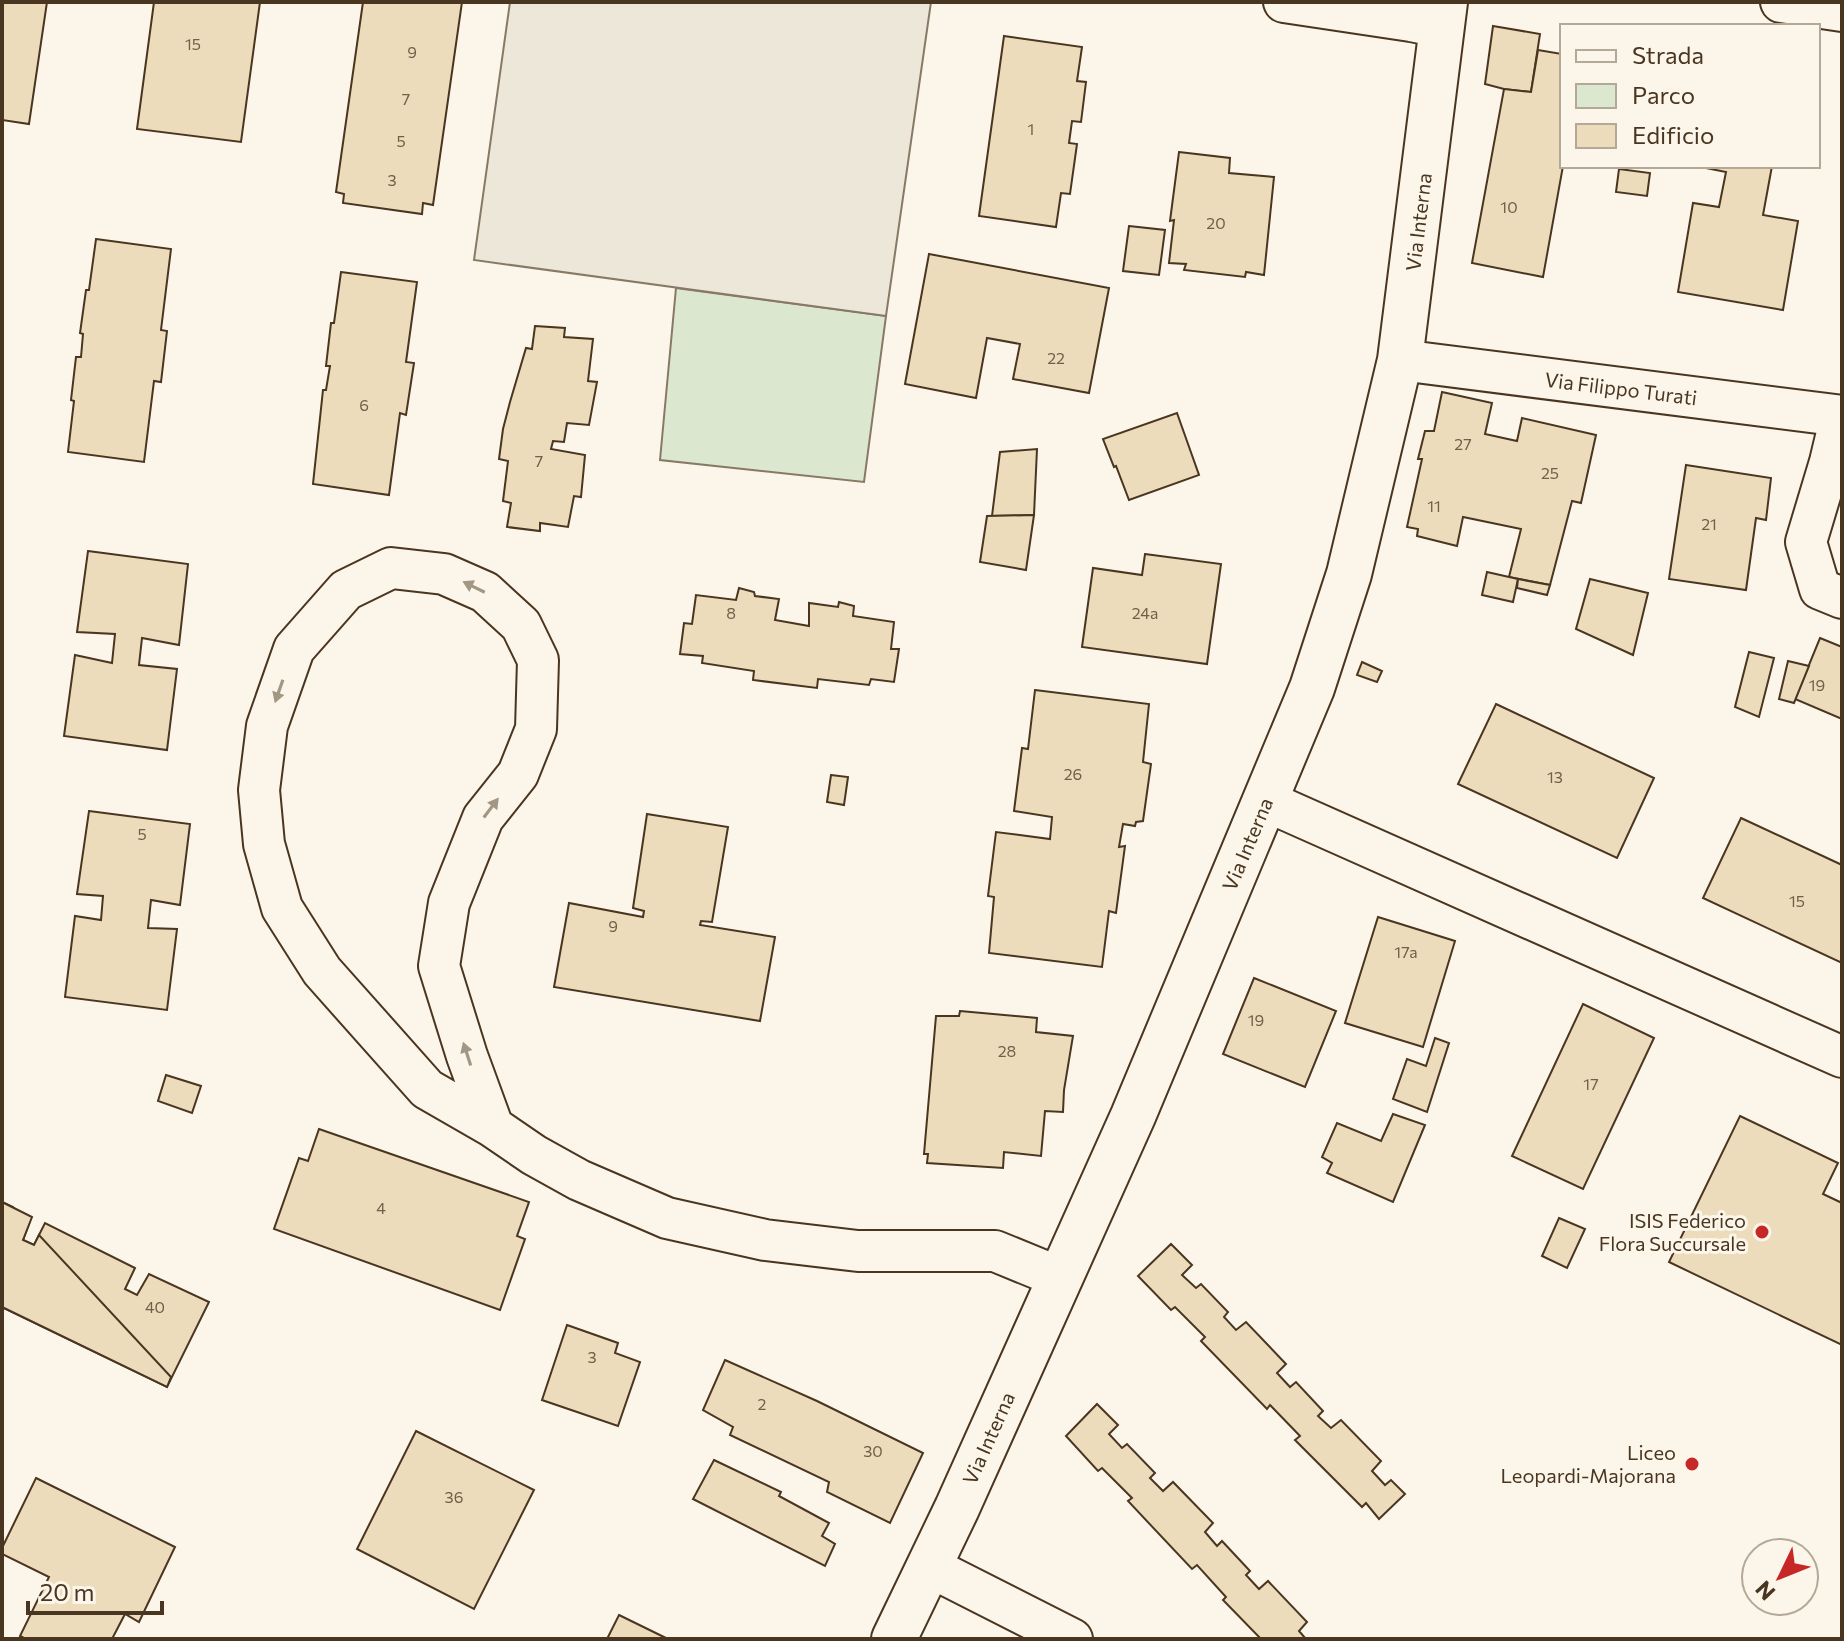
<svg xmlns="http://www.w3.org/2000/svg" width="1844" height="1641" font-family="Commissioner,sans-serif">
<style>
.green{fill:#dce7d0;stroke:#887966;stroke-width:2}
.parking{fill:#ede7d9;stroke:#887966;stroke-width:2}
.building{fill:#ecdcbc;stroke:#4a3520;stroke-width:2}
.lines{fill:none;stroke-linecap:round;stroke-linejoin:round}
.minor-casing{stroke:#4a3520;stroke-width:44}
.tertiary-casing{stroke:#4a3520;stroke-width:48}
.minor{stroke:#fbf6e9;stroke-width:40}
.tertiary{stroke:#fbf6e9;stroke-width:44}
.oneway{fill:#a29684}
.poi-dot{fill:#c62828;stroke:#fbf6e9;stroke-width:3}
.labels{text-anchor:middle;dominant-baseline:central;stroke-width:6;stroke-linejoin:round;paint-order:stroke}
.number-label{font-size:16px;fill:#725f47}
.street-label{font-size:20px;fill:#4a3520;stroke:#fbf6e9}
.poi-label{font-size:20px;fill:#4a3520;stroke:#fbf6e9;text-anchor:end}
</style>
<rect width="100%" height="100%" fill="#fbf6e9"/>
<path class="green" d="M676 288 886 316 864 482 660 460Z"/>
<path class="parking" d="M510 2H931L886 316 474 260Z"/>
<g class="building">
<path d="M2 2H47L29 124 2 120Z"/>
<path d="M154 2H260L241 142 137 129Z"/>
<path d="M363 2H462L433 205 423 203 422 214 343 203 344 194 336 192Z"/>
<path d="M1493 26 1540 34 1531 92 1504 89 1485 84Z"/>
<path d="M1004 36 1082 47 1077 81 1086 82 1081 122 1072 121 1069 143 1077 144 1070 194 1061 193 1056 227 979 216Z"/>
<path d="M1538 50 1562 54 1563 166 1543 277 1472 263 1504 89 1531 92Z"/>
<path d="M1179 152 1230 158 1229 173 1274 177 1264 275 1246 272 1245 277 1184 270 1186 264 1169 263 1174 220 1170 221Z"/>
<path d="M1772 166 1763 215 1798 221 1783 310 1678 292 1693 203 1719 207 1726 172 1696 166Z"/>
<path d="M1619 169 1650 173 1647 196 1616 192Z"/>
<path d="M1129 226 1165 230 1159 275 1123 271Z"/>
<path d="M96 239 171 249 161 330 167 331 161 382 154 381 144 462 68 452 74 401 71 400 76 357H81L83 334 80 333 86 290H89Z"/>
<path d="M929 254 1109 288 1089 393 1013 379 1020 344 987 338 976 398 905 384Z"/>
<path d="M341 272 417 282 406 362 414 363 406 415 400 413 389 495 313 484 323 390H326L330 366H326L331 323H334Z"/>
<path d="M535 326 565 328 564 337 593 339 588 381 597 382 589 425 567 423 564 442 553 441 551 449 585 455 581 497 574 496 568 527 540 523V531L507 527 511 503 503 501 508 461 499 459 503 429 510 402 526 348 532 349Z"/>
<path d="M1442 392 1492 403 1485 434 1517 441 1522 418 1596 435 1581 503 1572 501 1550 585 1509 577 1521 529 1463 517 1457 546 1417 536 1418 529 1407 527 1422 459H1418L1425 431H1434Z"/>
<path d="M1177 413 1199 475 1129 500 1116 466 1114 467 1103 439Z"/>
<path d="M1037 449 1034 515 992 516 1000 452Z"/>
<path d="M1686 465 1771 478 1766 520 1756 518 1746 590 1669 579Z"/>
<path d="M1034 515 1026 570 980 562 987 516Z"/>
<path d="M88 551 188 564 179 645 142 638 139 665 177 669 167 750 64 736 75 655 112 663 115 634 77 632Z"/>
<path d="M1145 554 1221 564 1207 664 1082 647 1093 568 1142 575Z"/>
<path d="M1487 572 1518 579 1513 602 1482 595Z"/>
<path d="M1518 579 1550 585 1547 595 1517 588Z"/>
<path d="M1590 579 1648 593 1633 655 1576 629Z"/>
<path d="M739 588 754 592 755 596 779 599 775 620 809 626V603L838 607 839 602 854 606 853 616 894 622 891 649H899L894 682 871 679 869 685 818 679 817 688 753 680 754 671 702 663 703 656 680 654 684 623 692 624 696 595 736 600Z"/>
<path d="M1820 638 1842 647V719L1795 699Z"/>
<path d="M1749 652 1774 658 1759 717 1735 707Z"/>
<path d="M1788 661 1809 666 1794 703 1779 699Z"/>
<path d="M1362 662 1382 671 1377 682 1357 675Z"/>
<path d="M1035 690 1149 704 1143 762 1151 764 1143 821 1136 822 1135 826 1123 824 1119 847 1125 846 1116 913 1109 911 1102 967 989 953 994 897 988 896 996 832 1050 839 1052 817 1014 811 1022 748 1028 749Z"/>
<path d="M1496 704 1654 778 1617 858 1458 784Z"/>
<path d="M831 775 848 777 844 805 827 802Z"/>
<path d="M89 811 190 824 180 905 151 900 148 928 177 929 167 1010 65 997 75 916 101 920 103 896 77 894Z"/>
<path d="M647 814 728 827 712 922 701 921 700 925 775 937 760 1021 554 987 569 903 643 917 644 911 633 908Z"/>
<path d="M1741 818 1842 865V963L1703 898Z"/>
<path d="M1378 917 1455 941 1423 1047 1345 1023Z"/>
<path d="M1254 978 1336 1011 1305 1087 1223 1054Z"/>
<path d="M1583 1004 1654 1038 1583 1189 1512 1156Z"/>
<path d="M960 1011 1037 1018 1036 1032 1073 1036 1064 1090 1063 1112 1045 1111 1041 1156 1004 1152 1003 1168 927 1163 928 1154H924L936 1016H959Z"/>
<path d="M1435 1038 1449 1043 1427 1112 1393 1099 1407 1059 1426 1066Z"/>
<path d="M166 1075 201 1086 192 1113 158 1101Z"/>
<path d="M1393 1114 1425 1125 1393 1202 1327 1173 1332 1163 1322 1157 1337 1123 1381 1141Z"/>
<path d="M1740 1116 1838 1163 1823 1194 1842 1203V1345L1669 1262Z"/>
<path d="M319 1129 529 1202 517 1236 525 1239 500 1310 274 1229 299 1158 308 1161Z"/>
<path d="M2 1202 13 1207 29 1224 23 1240 34 1245 45 1223 135 1268 125 1289 137 1295 149 1274 209 1302 167 1387 2 1307Z"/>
<path d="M2 1202 32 1217 23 1240 34 1245 39 1235 171 1377 167 1387 2 1307Z"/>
<path d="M1559 1218 1585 1229 1567 1268 1542 1256Z"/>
<path d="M1171 1244 1192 1265 1182 1275 1196 1288 1201 1284 1228 1312 1224 1317 1236 1330 1246 1322 1286 1364 1277 1373 1290 1387 1296 1382 1323 1411 1318 1416 1331 1428 1341 1420 1381 1461 1372 1471 1385 1485 1391 1480 1405 1494 1379 1519 1366 1503 1362 1507 1295 1440 1300 1436 1270 1405 1267 1409 1201 1341 1205 1337 1175 1307 1171 1310 1138 1276Z"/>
<path d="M567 1325 618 1343 615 1353 640 1362 618 1426 542 1400Z"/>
<path d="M725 1360 817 1401 923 1453 890 1523 827 1492 829 1482 730 1435 733 1427 703 1410Z"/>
<path d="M1097 1404 1118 1425 1109 1434 1122 1448 1127 1444 1155 1473 1150 1478 1163 1491 1173 1482 1213 1523 1205 1532 1217 1546 1222 1541 1250 1571 1246 1575 1259 1589 1268 1581 1307 1622 1299 1631 1306 1639H1261L1223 1600 1226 1597 1197 1565 1192 1569 1128 1501 1132 1498 1102 1468 1098 1471 1066 1436Z"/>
<path d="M416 1431 534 1490 474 1609 357 1549Z"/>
<path d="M714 1460 781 1492 779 1496 829 1523 822 1536 835 1544 825 1566 693 1499Z"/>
<path d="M36 1478 175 1547 139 1622 125 1614 112 1639H26L20 1636 49 1577 2 1554V1548Z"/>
<path d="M619 1615 668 1639H607Z"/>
</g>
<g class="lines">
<defs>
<g id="minor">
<path d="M1284 2 1411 21 1442 27"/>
<path d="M1781 2 1842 11"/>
<path d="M1400 360 1842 416"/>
<path d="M1841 416 1830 462 1806 542 1820 589 1842 598"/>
<path d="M1266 801 1842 1057"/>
<path d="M493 1127 467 1056 439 966 449 903 483 818 518 774 536 729 538 660 521 625 485 592 444 574 391 568 346 590 294 649 267 726 259 790 264 844 282 908 322 971 427 1089 493 1127 534 1155 579 1180 667 1218 765 1240 858 1251H995L1061 1278"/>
<path d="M930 1567 1072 1639"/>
</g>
<path id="tertiary" d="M894 1639 957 1508 1133 1116 1312 688 1349 574 1400 360 1445 2"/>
</defs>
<use href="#minor" class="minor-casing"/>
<use href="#tertiary" class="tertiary-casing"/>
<use href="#minor" class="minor"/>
<use href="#tertiary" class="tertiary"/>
</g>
<defs><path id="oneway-solid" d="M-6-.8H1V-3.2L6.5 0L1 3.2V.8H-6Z" transform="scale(2)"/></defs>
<g class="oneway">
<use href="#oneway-solid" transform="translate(474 587) rotate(-154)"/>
<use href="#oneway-solid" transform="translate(279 691) rotate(109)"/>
<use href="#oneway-solid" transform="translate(491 808) rotate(-53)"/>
<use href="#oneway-solid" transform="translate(467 1054) rotate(-108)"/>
</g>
<g class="poi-dot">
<circle cx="1762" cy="1232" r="8"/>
<circle cx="1692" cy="1464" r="8"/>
</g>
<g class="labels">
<g class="number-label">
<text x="193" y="43">15</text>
<text x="412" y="51">9</text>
<text x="406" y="98">7</text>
<text x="1031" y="128">1</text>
<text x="401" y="140">5</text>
<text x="392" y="179">3</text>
<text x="1509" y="206">10</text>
<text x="1216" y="222">20</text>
<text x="1056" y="357">22</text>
<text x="364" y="404">6</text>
<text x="1463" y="443">27</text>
<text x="539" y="460">7</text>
<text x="1550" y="472">25</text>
<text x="1434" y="505">11</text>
<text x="1709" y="523">21</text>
<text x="731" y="612">8</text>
<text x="1145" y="612">24a</text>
<text x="1817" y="684">19</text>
<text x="1073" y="773">26</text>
<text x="1555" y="776">13</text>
<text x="142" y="833">5</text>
<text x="1797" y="900">15</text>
<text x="613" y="925">9</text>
<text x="1406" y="951">17a</text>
<text x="1256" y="1019">19</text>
<text x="1007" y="1050">28</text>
<text x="1591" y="1083">17</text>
<text x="381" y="1207">4</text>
<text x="155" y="1306">40</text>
<text x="592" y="1356">3</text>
<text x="762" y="1403">2</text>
<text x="873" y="1450">30</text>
<text x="454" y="1496">36</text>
</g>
<g class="street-label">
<text transform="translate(1418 222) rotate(-83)">Via Interna</text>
<text transform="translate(1621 388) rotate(7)">Via Filippo Turati</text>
<text transform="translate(1247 844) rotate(-67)">Via Interna</text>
<text transform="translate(988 1438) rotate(-66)">Via Interna</text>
</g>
<g class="poi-label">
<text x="1746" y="1220">ISIS Federico<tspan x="1746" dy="23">Flora Succursale</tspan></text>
<text x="1676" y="1452">Liceo<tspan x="1676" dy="23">Leopardi-Majorana</tspan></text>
</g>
</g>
<rect width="1844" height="1641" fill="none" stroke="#4a3520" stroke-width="8"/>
<rect x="1560" y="24" width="260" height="144" fill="#fbf6e9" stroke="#b4a999" stroke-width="2"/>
<rect x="1576" y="50" width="40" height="12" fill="#fbf6e9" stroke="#b4a999" stroke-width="2"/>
<text x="1632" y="64" font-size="24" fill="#4a3520">Strada</text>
<rect x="1576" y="84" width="40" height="24" fill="#dce7d0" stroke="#b4a999" stroke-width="2"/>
<text x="1632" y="104" font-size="24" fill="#4a3520">Parco</text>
<rect x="1576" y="124" width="40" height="24" fill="#ecdcbc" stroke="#b4a999" stroke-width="2"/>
<text x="1632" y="144" font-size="24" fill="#4a3520">Edificio</text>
<g transform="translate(1780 1577) rotate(227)"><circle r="38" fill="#fbf6e9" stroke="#b4a999" stroke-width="2"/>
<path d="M0-6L14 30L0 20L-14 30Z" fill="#c62828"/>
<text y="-12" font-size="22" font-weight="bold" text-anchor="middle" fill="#4a3520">N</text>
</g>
<path d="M28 1601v12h134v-12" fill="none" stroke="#4a3520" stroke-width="4"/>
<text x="40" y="1601" font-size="24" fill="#4a3520" stroke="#fbf6e9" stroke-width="6" paint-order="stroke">20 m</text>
</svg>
